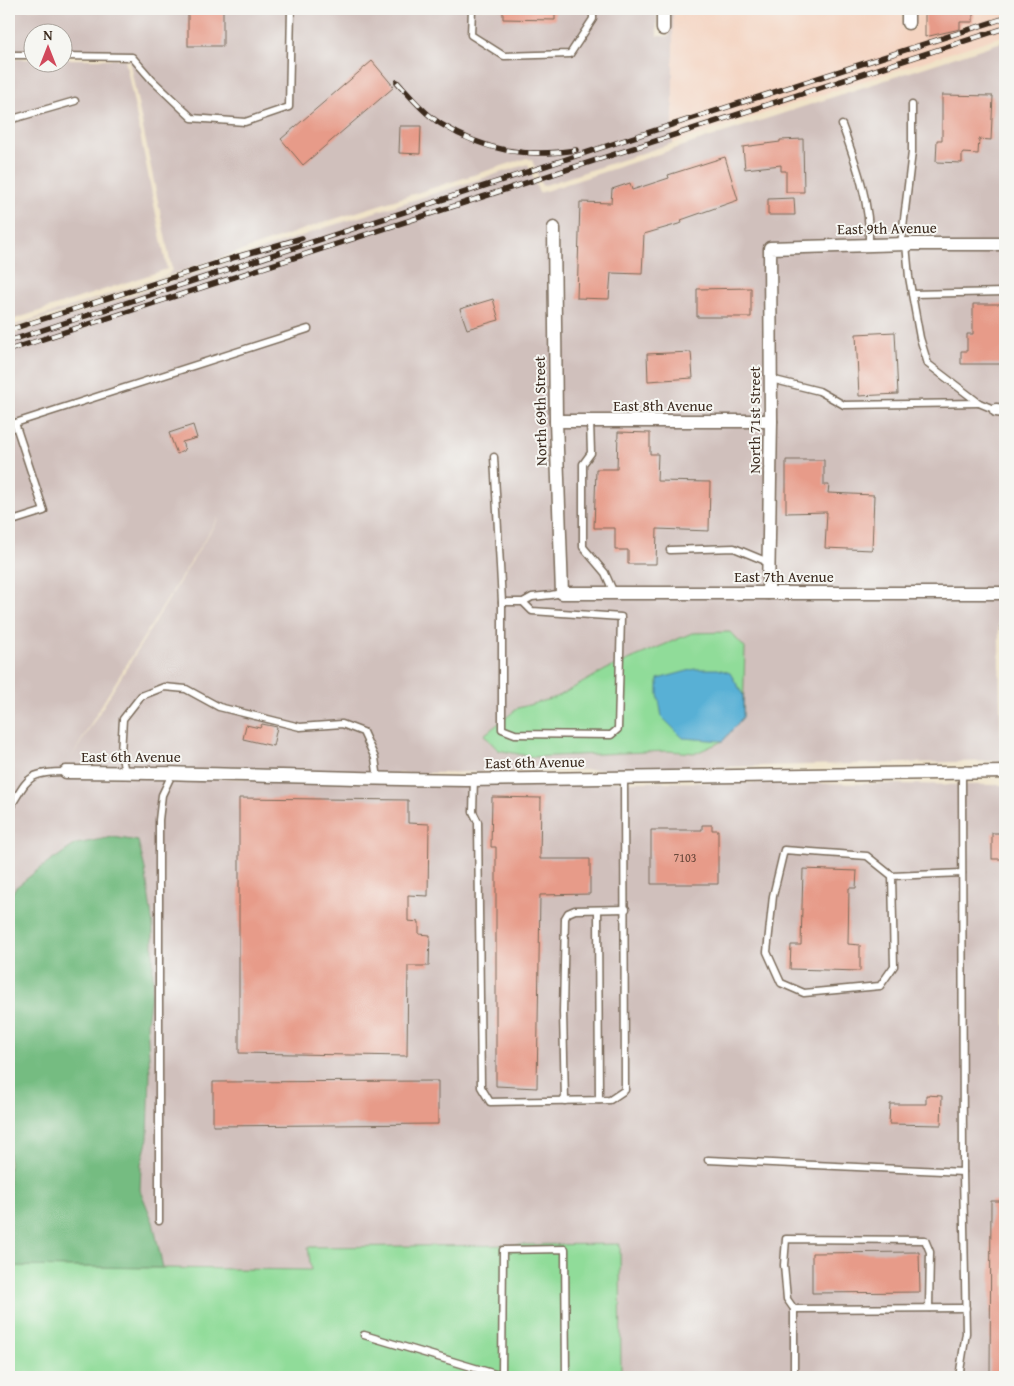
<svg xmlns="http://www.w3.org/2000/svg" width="1014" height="1386" font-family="'Gentium Book Plus',serif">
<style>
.built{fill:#f4d3c0}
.industrial{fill:#d0c0bc;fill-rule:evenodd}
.green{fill:#90dc99;stroke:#66835c}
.forest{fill:#74bc81;stroke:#587350}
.water{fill:#59b0d5;stroke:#4a6d7a}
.building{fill:#e79b89}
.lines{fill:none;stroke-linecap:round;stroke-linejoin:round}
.lane-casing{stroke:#7a6b5a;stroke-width:9}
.street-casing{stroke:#7a6b5a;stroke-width:15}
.lane{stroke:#fff;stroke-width:6}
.street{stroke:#fff;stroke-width:12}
.rail-casing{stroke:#3b2a1e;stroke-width:5.5}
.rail{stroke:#f6f6f2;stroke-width:4;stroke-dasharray:11;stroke-linecap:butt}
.labels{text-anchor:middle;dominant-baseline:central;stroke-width:4;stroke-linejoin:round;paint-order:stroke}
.number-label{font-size:12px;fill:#664639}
.street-label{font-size:15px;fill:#3b2a1e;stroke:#f6f6f2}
</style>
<rect width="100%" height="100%" fill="#f6f6f2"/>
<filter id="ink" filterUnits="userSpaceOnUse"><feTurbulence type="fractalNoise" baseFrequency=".02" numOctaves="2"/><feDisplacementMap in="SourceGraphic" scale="10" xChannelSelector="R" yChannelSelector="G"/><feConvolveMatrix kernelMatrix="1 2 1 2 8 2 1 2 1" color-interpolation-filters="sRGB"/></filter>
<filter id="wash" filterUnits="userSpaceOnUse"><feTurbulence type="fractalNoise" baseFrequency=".0096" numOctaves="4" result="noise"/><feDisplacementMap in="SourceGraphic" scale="20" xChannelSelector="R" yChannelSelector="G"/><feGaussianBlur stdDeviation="1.12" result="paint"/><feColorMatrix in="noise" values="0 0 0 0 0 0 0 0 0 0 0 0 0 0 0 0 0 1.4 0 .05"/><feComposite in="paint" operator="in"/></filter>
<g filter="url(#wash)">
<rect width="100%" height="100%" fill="#f0e3c8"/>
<path class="built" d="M673 9H902L903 30H914V9H1005V35L673 143Z"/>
<g class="industrial">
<path d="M9 9H657V36H669V9H673V143L542 186 532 160 527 158 322 223 84 305 9 329V327L168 275 172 270 128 54 125 53H63L62 32H32V53H9Z"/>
<path d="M1005 41V583L998 584 1001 761 192 778 1005 785V1377H9V335L86 311 324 228 528 164 539 193ZM218 518V519L72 757 102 704Z"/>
<path d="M9 59H32V62H62L63 59H125L167 269 9 321Z"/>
</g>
<g class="green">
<path d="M730 632 745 648 743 717 723 741 696 753 667 751 533 757 498 750 484 735 518 708 557 697 607 669 692 633Z"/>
<path d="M620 1244 621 1377H9V1266L311 1270 308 1247Z"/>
</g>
<path class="forest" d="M113 837 138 841 145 869 153 926V981L147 1023 150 1073 148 1138 141 1165 140 1190 153 1222 163 1268 9 1266V900L15 888 39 869 76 844Z"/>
<path class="water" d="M695 669H718L730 673 743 695V717L723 741 683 738 662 717 658 694V679Z"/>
<g id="blocks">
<g class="building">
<rect x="188" y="9" width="35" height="37"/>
<path d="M503 9H555V20L503 19Z"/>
<path d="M925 9H973V22H960V29L925 37Z"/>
<path d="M372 61 394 87 303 165 281 139Z"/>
<path d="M942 95 993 96 991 140 979 139 978 154 962 153V163L936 162 937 140H942Z"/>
<path d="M400 126H421L420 154 399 153Z"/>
<path d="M803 139 804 192H786V171H781V165L745 169 743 147 780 142V140Z"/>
<path d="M725 157 738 200 681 220 682 223 644 234 642 274 611 273 609 299 577 298 580 202 611 203 612 189 630 183 632 190 669 178 668 175Z"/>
<path d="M794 198 795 215H768V199Z"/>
<path d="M751 288V317H697V289Z"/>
<path d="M493 299 499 320 467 329 460 309Z"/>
<path d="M973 304H1005V364H961V351H967V334H973Z"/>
<path d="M895 332 898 394 859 396 856 334Z"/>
<path d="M691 352 693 378 648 381 647 354Z"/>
<path d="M193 425 197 438 182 442 185 450 177 454 169 433Z"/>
<path d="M618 432 650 433V454H658L657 481 710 482 709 531 657 529 656 564H628V550H615V528H594L596 469H617Z"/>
<path d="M786 460H824V485H829L828 493 874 495 872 550 825 548 827 512 786 513Z"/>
<path d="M262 724 277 727 273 746 243 739 246 725 260 728Z"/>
<path d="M492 797 541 798 540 859H590V894L540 895 537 1088 496 1086V847H491Z"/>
<path d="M239 798 408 800V823L429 824 428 896 408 895V921L419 922V934L430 935 429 966H408L407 1056 239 1053Z"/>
<path d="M702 825H712V830H718V884H651V830H702Z"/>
<rect x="992" y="833" width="13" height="26"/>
<path d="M803 869 857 871 856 888H849L848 944 860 945V971L790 969 791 945H801Z"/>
<path d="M438 1081V1124L213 1126V1082Z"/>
<path d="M926 1095 942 1096 941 1125 889 1124 890 1104H926Z"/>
<path d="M991 1201H1005V1377H990Z"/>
<path d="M919 1252 920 1292 812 1293V1253Z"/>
</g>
</g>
</g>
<g filter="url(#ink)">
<use href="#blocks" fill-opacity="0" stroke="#7a6b5a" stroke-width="1"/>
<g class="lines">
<defs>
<g id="lane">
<path d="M472 9 471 35 504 56 570 54 593 19V9"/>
<path d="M9 55H32"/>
<path d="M62 56 132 57 152 80 192 118 245 122 289 107 291 9"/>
<path d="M9 120 75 101"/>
<path d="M842 125C856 163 871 204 869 245"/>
<path d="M901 244 912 152V105"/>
<path d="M906 244 909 277 912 294 1005 292"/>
<path d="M912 294 920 338 928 364 979 403 996 410"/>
<path d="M771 379 819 391 844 405 979 403"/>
<path d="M590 421 591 453 583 464V547L605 573 614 593"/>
<path d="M9 425 308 329"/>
<path d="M494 457 502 602"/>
<path d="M9 522 44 511 15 423"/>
<path d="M670 550 734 548 768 562"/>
<path d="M1005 593V633"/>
<path d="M523 602 532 611 621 617 618 729 611 735 515 734 502 729V602H523L532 597 551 595 562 593"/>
<path d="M125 772 121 753 123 719 141 696 164 687 186 689 219 707 300 727 342 724 363 732 375 758 378 779"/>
<path d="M474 779 473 812 478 822 481 1087 490 1102 610 1100 625 1090 624 777"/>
<path d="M9 809C29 778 26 772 66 772"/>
<path d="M892 876 894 966 880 986 804 993 781 983 767 952 773 896 784 850 867 856 892 876 962 873"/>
<path d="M598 910 599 1100"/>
<path d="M565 1101 563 1012 565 918 568 913 575 910 626 909"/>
<path d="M708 1160 963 1172"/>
<path d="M159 1221V820L162 795 173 772"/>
<path d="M794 1309 787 1299 784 1265 786 1239 925 1240 930 1252 929 1308"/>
<path d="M364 1335 502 1376"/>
<path d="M566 1376 565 1249 503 1250 502 1376 567 1377"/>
<path d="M794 1377V1309L966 1308"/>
<path d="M959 1377 966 1333 963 1172 962 772"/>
</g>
<g id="street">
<path d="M908 9V23"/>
<path d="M663 29V9"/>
<path d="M554 228 556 421 562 593H1005"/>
<path d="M996 410 1005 411"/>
<path d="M556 421H771"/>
<path d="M768 593 771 421 770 248 906 244H1005"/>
<path d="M66 772C199 772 333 779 467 780L1005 772"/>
</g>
</defs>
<use href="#lane" class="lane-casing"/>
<use href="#street" class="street-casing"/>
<use href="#lane" class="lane"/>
<use href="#street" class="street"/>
<defs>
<g id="rail">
<path d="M397 82C411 97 424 113 441 124 485 151 526 158 576 150"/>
<path d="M9 330 236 257 302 238"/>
<path d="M9 341 631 138 1005 18"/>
<path d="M9 350 1005 28"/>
</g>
</defs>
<use href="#rail" class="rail-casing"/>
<use href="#rail" class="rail"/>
</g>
</g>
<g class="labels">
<g class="number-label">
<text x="685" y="857">7103</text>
</g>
<g class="street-label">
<text transform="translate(887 228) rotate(-1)">East 9th Avenue</text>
<text x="663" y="405">East 8th Avenue</text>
<text transform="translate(540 411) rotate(-91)">North 69th Street</text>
<text transform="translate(754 420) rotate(-90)">North 71st Street</text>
<text x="784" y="576">East 7th Avenue</text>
<text x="131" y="756">East 6th Avenue</text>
<text transform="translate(535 762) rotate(-1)">East 6th Avenue</text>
</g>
</g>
<rect width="1014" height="1386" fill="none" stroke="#f6f6f2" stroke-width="30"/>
<g transform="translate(48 48)"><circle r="24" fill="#f6f6f2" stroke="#aba49d"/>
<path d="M0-4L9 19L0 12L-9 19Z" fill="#d1495b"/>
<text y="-8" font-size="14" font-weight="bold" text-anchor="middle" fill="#3b2a1e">N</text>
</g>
</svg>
